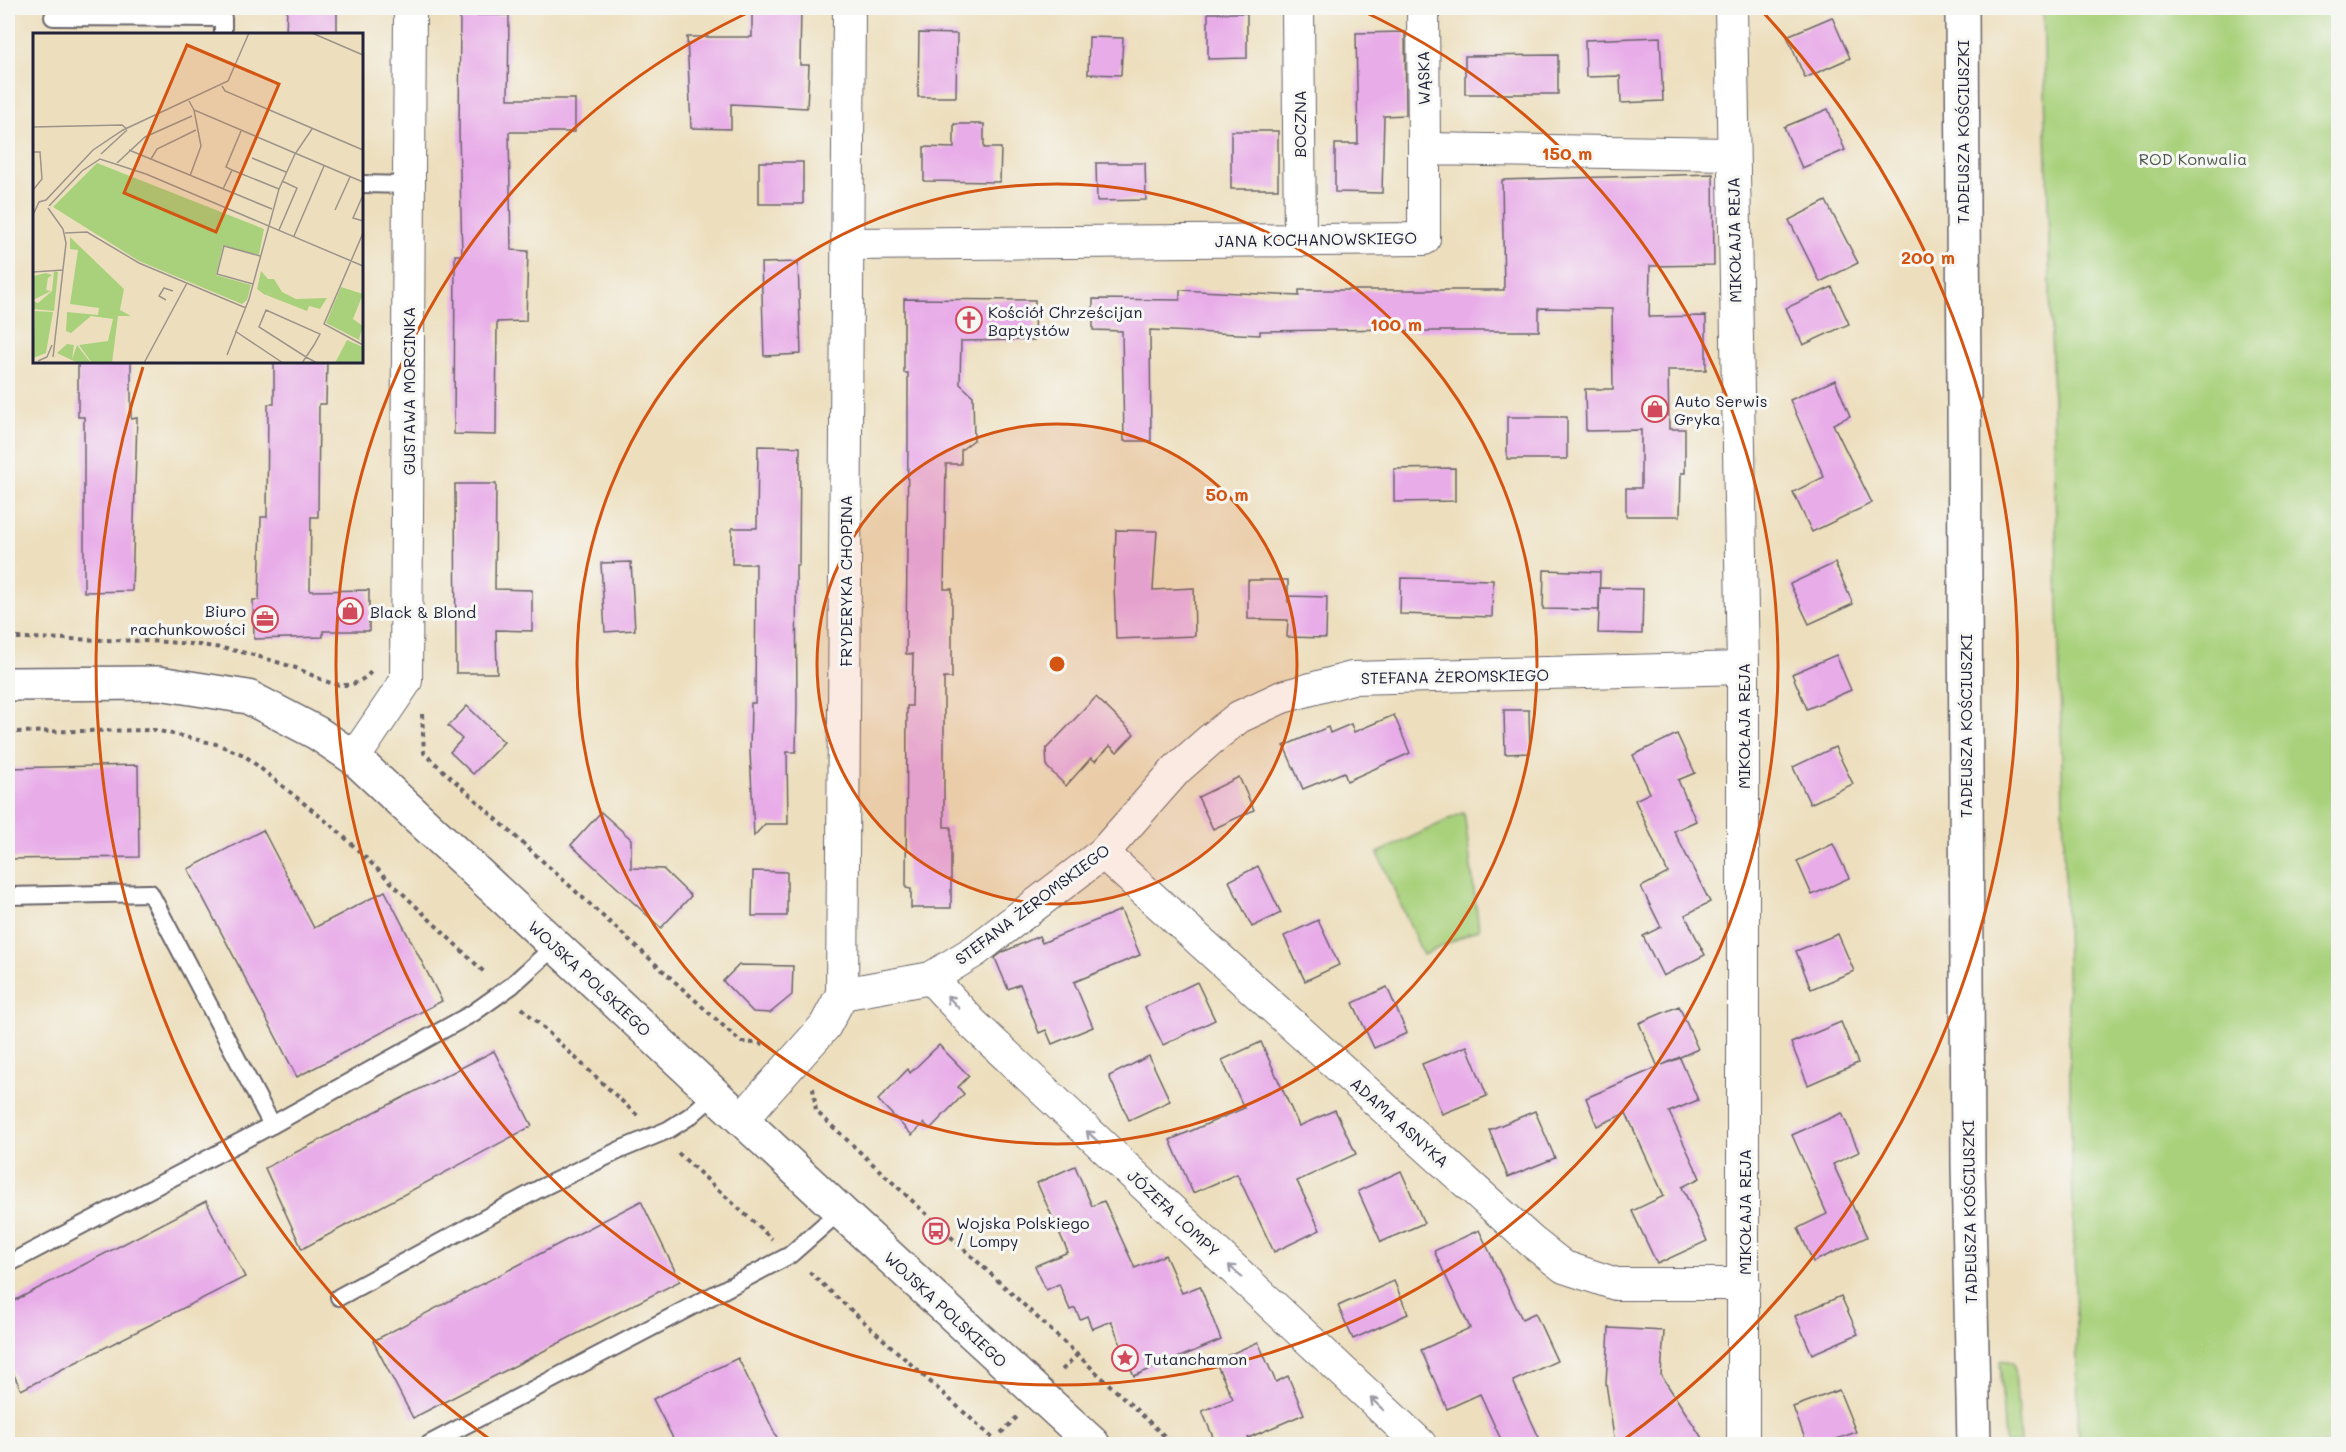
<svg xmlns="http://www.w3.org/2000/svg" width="2346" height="1452" font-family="Mali,sans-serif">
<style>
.green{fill:#a9d17c;stroke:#667a5c;stroke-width:1.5}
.building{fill:#e8ace8}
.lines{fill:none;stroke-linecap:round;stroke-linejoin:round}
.lane-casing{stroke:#696469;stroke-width:20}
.street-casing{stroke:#696469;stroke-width:34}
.secondary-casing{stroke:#696469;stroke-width:36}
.path{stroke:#696469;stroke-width:4;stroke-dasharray:4.5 4.5;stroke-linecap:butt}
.lane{stroke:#fff;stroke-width:16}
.street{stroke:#fff;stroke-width:32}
.secondary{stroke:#fff;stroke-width:33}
.oneway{stroke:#9c9ca7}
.ring{fill:none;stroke:#d45411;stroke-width:3}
.labels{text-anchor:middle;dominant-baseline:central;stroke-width:6;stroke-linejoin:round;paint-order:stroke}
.street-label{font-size:16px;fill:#22223b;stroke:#f6f6f2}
.park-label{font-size:16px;fill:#4a574e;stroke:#f6f6f2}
.poi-label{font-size:16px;fill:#22223b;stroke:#f6f6f2;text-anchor:start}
.inset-road{fill:none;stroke:#9c938a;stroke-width:1.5}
.view{fill:#d45411;fill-opacity:0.15;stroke:#d45411;stroke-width:3}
.inset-edge{fill:none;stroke:#22223b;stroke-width:3}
.centre{fill:#d45411;stroke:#f6f6f2;stroke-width:3}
.ring-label{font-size:18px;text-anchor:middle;font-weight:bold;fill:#d45411;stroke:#f6f6f2;stroke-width:6;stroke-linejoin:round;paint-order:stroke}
</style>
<rect width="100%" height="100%" fill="#f6f6f2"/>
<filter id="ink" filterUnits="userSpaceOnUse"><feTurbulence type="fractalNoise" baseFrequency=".0167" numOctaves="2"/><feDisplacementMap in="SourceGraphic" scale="12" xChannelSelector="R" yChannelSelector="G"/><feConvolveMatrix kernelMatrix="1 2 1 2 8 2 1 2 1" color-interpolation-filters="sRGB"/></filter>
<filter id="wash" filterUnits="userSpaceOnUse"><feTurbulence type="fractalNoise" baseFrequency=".008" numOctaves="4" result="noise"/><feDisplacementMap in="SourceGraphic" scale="24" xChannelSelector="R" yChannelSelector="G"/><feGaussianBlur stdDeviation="1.35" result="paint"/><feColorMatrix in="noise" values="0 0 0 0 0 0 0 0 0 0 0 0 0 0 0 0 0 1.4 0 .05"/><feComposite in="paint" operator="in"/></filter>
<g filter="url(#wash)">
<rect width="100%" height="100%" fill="#eddfbe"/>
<g class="green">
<path d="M2043 8H2338V1444H2079Z"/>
<path d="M1464 812 1479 929 1423 955 1378 853Z"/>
<path d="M2000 1360 2012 1362 2015 1370 2020 1444H2005Z"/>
</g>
<g id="blocks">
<g class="building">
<path d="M287 8H337V34H293V32L286 33Z"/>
<path d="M752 8H801L800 65H809L807 108 731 104V129L691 128 687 37H752Z"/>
<path d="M1208 13H1247V58L1208 59Z"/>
<path d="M460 15H509L508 99H575V132H509L511 250 528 251 526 321 497 322 496 435 454 434 455 255H462L459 133Z"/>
<path d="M1832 17 1850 58 1805 78 1787 36Z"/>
<path d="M1405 32 1406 115 1384 116 1382 193 1335 192V144H1358L1356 33Z"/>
<path d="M919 33 957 34 956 97H918Z"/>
<path d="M1089 37 1123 38 1121 75 1088 74Z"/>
<path d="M1660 37 1663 101 1621 103 1620 76 1586 77 1585 40Z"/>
<path d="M1558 55V94H1465V56Z"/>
<path d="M1828 109 1845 150 1802 168 1784 127Z"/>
<path d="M954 124H984V148H1001L1000 182 924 181V147L954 148Z"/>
<rect x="1231" y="131" width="47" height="58"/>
<rect x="759" y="162" width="44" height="42"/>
<path d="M1096 163H1145L1146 200 1097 201Z"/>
<path d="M1713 174 1714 265 1650 266 1649 317 1706 316V370H1668L1669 429H1685V473H1681L1680 516H1626V488H1641V430L1586 431 1585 389H1613L1612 309 1539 308V331H1398V329L1260 331V335L1150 330 1151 441H1124L1122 331 1093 330V299L1180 300V290L1299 296V290H1504L1502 180Z"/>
<path d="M1826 201 1858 263 1820 282 1789 220Z"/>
<path d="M798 262 801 354 764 356 761 263Z"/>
<path d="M1832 287 1849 324 1803 345 1786 308Z"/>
<path d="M904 299 1035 300 1034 340 961 341 960 384 973 396 974 440 961 450V464H946L944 589H952V678H944V827H951V908H911V889L906 888 907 706H912L913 654H906L908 442V373H904Z"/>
<path d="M78 362H131V419L137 418 132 591 84 592V417H78Z"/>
<path d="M274 362H327L326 404H319L318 517H311L310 591 369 590V631H323V637L254 639 253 600H259L261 517H267L268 404H274Z"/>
<path d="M1835 380 1850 416 1833 424 1872 503 1812 532 1793 492 1824 477 1790 400Z"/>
<rect x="1507" y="417" width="60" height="42"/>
<path d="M758 446 800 447 799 565H796L797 705 796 752H787L788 824H765L754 836 750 751 751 703H755L756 564H732V528H757Z"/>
<path d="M1455 468V501L1394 502V469Z"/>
<path d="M455 484H496L495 589 532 590V631L496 630 497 673H456Z"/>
<path d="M1116 530 1157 531 1153 590 1194 588 1195 636 1116 639 1114 585Z"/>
<path d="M631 562 635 630 605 632 601 563Z"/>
<path d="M1835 563 1853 604 1809 624 1790 584Z"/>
<path d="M1544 570 1600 572 1599 610 1543 609Z"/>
<path d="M1401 578 1493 580 1492 617 1400 614Z"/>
<path d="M1248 580H1288V603V596L1327 597 1326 638 1287 637 1288 620 1248 619Z"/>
<path d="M1600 588 1643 589 1642 634 1598 633Z"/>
<path d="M1836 655 1851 690 1807 709 1792 674Z"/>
<path d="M1096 697 1134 734 1117 752 1110 746 1095 761 1091 758 1066 786 1047 767 1046 749Z"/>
<path d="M467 706 504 742 473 774 450 752 462 739 448 726Z"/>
<path d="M1504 710H1529L1530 753 1505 754Z"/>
<path d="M1394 715 1410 753 1347 781 1344 772 1303 789 1284 746 1328 727 1330 733 1351 724 1354 732Z"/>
<path d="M1677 734 1695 773 1678 780 1696 821 1674 831 1710 902 1685 915 1705 955 1663 976 1643 936 1661 927 1641 887 1668 873 1635 800 1650 793 1633 755Z"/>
<path d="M1835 747 1853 784 1810 804 1793 767Z"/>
<path d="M138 765 139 857 8 859V768Z"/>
<path d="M1239 777 1254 810 1213 829 1198 797Z"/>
<path d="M601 812 631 839V868L663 869 691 896 661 928 571 845Z"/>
<path d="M263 830 314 928 385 891 442 1001 297 1077 188 869Z"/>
<path d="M1833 844 1849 878 1812 895 1797 861Z"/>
<path d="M1258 866 1281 913 1252 927 1229 881Z"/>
<path d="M753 871 787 872V916H752Z"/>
<path d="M1121 910 1140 955 1074 982 1093 1027 1052 1044 1046 1030 1039 1033 1020 984 1008 989 995 958 1003 952 1039 936 1042 943Z"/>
<path d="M1318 920 1339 965 1305 981 1284 936Z"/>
<path d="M1838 934 1854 971 1811 989 1796 951Z"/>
<path d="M739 965 793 966 792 995 770 1013 753 1012 723 981Z"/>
<path d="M1197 982 1215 1020 1163 1045 1145 1007Z"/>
<path d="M1387 987 1407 1033 1374 1048 1353 1003Z"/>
<path d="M1679 1006 1698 1049 1662 1065 1680 1058 1698 1100 1669 1112 1700 1178 1682 1187 1707 1241 1657 1264 1632 1211 1664 1196 1626 1113 1597 1126 1586 1098 1658 1067 1639 1023Z"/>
<path d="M1841 1022 1858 1063 1808 1085 1791 1043Z"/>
<path d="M1261 1042 1299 1126 1335 1110 1356 1154 1297 1181 1320 1230 1274 1252 1237 1174 1193 1193 1170 1140 1244 1108 1222 1060Z"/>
<path d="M939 1045 969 1076 958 1087 964 1094 930 1129 924 1123 912 1135 878 1100 908 1069 910 1073Z"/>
<path d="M1467 1046 1487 1096 1442 1114 1422 1064Z"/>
<path d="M494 1051 532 1126 302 1249 265 1168Z"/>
<path d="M1149 1056 1170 1101 1129 1120 1109 1076Z"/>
<path d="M1535 1111 1555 1158 1508 1177 1489 1130Z"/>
<path d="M1842 1113 1859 1152 1833 1164 1867 1237 1813 1262 1798 1228 1827 1214 1792 1135Z"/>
<path d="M1075 1166 1092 1206 1104 1201 1135 1268 1165 1255 1182 1293 1200 1286 1221 1340 1134 1376 1111 1321 1092 1329 1087 1316 1080 1319 1075 1308 1070 1310 1059 1284 1046 1290 1035 1266 1068 1252 1037 1183Z"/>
<path d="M1401 1171 1424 1223 1381 1242 1358 1191Z"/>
<path d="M206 1201 245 1277 21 1390 8 1362V1304Z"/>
<path d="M641 1201 680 1281 413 1418 373 1341Z"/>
<path d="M1479 1230 1522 1319 1535 1313 1557 1361 1513 1381 1542 1444H1503L1480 1394 1447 1409 1421 1350 1470 1328 1434 1251Z"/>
<path d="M1394 1281 1408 1314 1353 1339 1338 1306Z"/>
<path d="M1841 1296 1858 1334 1812 1354 1795 1316Z"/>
<path d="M1609 1328 1664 1331 1661 1375 1706 1444H1615L1606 1383Z"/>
<path d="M1258 1342 1276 1382 1288 1376 1304 1414 1248 1438 1251 1444H1216L1202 1411 1233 1399 1215 1361Z"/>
<path d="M738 1358 780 1444H676L653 1399Z"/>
<path d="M1839 1390 1856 1432 1823 1444H1807L1793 1407Z"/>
</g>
</g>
</g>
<g filter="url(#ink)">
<use href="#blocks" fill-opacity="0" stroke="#696469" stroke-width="1.5"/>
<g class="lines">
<defs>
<g id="lane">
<path d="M53 17 223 18V34"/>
<path d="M362 184 409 185"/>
<path d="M8 896 150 893 272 1125"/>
<path d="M8 1264 272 1125 473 1013 511 986 555 946"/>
<path d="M339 1297 539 1189 622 1149 668 1130 690 1116 715 1094"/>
<path d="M429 1444 790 1255 840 1211"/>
</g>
<g id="street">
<path d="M1298 8 1300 240"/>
<path d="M1423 8 1424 149"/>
<path d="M1731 8 1743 668V1444"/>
<path d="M848 244 1424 239V149L1732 154"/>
<path d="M354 758 406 681 410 8"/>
<path d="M1103 853 1531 1241 1564 1267 1616 1284H1744"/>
<path d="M931 978 972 1023 1420 1444"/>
<path d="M842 994 931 978 975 951 1103 853 1177 769 1210 740 1239 717 1282 697 1352 678 1743 668"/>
<path d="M742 1119 825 1026 842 994 849 8"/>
</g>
<g id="secondary">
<path d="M1962 8 1968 1165 1974 1444"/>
<path d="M8 684 159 683 248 697 317 733 354 758 840 1211 1093 1444"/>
</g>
</defs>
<use href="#lane" class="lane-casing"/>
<use href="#street" class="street-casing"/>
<use href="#secondary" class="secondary-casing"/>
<g class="path">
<path d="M8 638C39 638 71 639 103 640 155 641 207 642 257 656 270 660 284 664 296 668 323 679 346 698 371 672"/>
<path d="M422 714 424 753 741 1042 766 1044"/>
<path d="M8 732 155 730 216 744 244 755 337 830 486 974"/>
<path d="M522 1008 639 1117"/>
<path d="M813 1088 816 1111 1173 1444"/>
<path d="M678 1153 772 1239"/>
<path d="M809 1272 999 1444"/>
<path d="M1062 1370 1077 1355"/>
<path d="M1001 1433 1017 1417"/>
</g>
<use href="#lane" class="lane"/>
<use href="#street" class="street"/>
<use href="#secondary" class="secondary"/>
</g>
<defs><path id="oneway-shaft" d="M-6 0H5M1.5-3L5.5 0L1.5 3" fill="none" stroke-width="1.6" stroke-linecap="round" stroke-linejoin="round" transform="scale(1.5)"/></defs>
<g class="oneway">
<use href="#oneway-shaft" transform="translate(953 1002) rotate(-133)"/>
<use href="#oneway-shaft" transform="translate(1093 1137) rotate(-137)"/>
<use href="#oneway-shaft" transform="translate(1235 1271) rotate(-137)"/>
<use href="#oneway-shaft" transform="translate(1377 1404) rotate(-137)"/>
</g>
</g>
<circle cx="1057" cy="664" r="240" fill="#d45411" fill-opacity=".12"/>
<g class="ring">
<circle cx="1057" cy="664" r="240"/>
<circle cx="1057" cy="664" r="480"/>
<path d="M1356 8A721 721 0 1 1 758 8"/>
<path d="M492 1441A961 961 0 0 1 143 367M1760 9A961 961 0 0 1 1622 1441"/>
</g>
<defs>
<symbol id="church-ring" viewBox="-11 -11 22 22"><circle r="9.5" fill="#f6f6f2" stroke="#d1495b" stroke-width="1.5"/><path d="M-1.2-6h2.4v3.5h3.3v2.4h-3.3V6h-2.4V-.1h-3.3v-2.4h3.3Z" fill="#d1495b"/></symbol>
<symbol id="shop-ring" viewBox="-11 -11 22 22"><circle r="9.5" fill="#f6f6f2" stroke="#d1495b" stroke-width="1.5"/><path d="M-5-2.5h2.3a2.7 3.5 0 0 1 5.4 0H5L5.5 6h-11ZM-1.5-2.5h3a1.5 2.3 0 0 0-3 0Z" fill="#d1495b"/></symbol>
<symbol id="office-ring" viewBox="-11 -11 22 22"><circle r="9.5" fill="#f6f6f2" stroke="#d1495b" stroke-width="1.5"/><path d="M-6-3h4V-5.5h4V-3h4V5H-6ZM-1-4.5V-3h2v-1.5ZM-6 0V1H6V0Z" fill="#d1495b"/></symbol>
<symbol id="bus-ring" viewBox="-11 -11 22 22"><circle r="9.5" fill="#f6f6f2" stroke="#d1495b" stroke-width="1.5"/><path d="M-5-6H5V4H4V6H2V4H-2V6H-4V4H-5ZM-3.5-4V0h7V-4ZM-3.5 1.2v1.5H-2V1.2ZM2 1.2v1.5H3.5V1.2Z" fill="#d1495b"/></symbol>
<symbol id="sight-ring" viewBox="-11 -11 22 22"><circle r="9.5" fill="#f6f6f2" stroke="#d1495b" stroke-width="1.5"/><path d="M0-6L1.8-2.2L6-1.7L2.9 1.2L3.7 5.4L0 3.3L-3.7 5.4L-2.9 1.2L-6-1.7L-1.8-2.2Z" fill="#d1495b"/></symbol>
</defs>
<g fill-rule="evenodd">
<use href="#church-ring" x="954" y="305" width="30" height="30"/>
<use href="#shop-ring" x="1640" y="394" width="30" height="30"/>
<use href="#shop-ring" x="335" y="596" width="30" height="30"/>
<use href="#office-ring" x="250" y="604" width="30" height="30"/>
<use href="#bus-ring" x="921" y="1216" width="30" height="30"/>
<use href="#sight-ring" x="1110" y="1343" width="30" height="30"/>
</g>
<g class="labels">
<g class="street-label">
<text transform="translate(1423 78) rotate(-91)">WĄSKA</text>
<text transform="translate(1299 124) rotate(-90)">BOCZNA</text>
<text transform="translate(1962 132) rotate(-90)">TADEUSZA KOŚCIUSZKI</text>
<text transform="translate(1316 239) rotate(-1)">JANA KOCHANOWSKIEGO</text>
<text transform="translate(1734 240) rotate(-91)">MIKOŁAJA REJA</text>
<text transform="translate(408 391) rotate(-90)">GUSTAWA MORCINKA</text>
<text transform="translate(845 581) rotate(-90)">FRYDERYKA CHOPINA</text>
<text transform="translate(1455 676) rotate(-1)">STEFANA ŻEROMSKIEGO</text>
<text transform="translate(1743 726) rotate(-90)">MIKOŁAJA REJA</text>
<text transform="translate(1965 726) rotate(-90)">TADEUSZA KOŚCIUSZKI</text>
<text transform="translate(1032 904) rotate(-37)">STEFANA ŻEROMSKIEGO</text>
<text transform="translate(590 978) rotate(43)">WOJSKA POLSKIEGO</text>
<text transform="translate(1400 1122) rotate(42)">ADAMA ASNYKA</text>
<text transform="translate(1744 1212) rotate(-90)">MIKOŁAJA REJA</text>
<text transform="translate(1969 1212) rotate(-91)">TADEUSZA KOŚCIUSZKI</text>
<text transform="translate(1174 1213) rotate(43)">JÓZEFA LOMPY</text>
<text transform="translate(946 1309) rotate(43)">WOJSKA POLSKIEGO</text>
</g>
<g class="park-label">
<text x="2193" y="158">ROD Konwalia</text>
</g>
<g class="poi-label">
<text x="988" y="311">Kościół Chrześcijan<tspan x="988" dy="18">Baptystów</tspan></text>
<text x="1674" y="400">Auto Serwis<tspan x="1674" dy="18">Gryka</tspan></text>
<text x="246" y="610" text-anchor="end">Biuro<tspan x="246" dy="18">rachunkowości</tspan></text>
<text x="370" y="611">Black &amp; Blond</text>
<text x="956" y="1222">Wojska Polskiego<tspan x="956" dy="18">/ Lompy</tspan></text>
<text x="1144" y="1358">Tutanchamon</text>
</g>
</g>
<g transform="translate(33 33)">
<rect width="330" height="330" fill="#eddfbe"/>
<path d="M64 130 231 196 226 222 190 213 183 242 218 252 214 267 209 271 106 228 20 174ZM37 204 91 256 87 277 98 283H85L79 330H59L46 312 75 308 80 286 58 283 38 300 33 298 34 279 65 282 66 275 37 271 45 217 37 216ZM21 238 25 239 21 278 0 276V268L5 270 19 258ZM228 238 235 246H241L249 259 263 266 294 265 287 276 276 273 274 278 233 262 240 260 232 262 224 256ZM13 240 19 242 15 245 13 257 18 258 0 267V243ZM308 254 330 261 320 286 330 293 326 306 330 309 293 290ZM2 278 20 279 13 320 0 325ZM314 307 330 314V330H302ZM34 311 41 312 39 326 44 312 58 330H45L24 320Z" fill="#a9d17c"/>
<path class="inset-road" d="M279 0 330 22M189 53 192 58 330 117M156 68 161 77 330 149M0 94 89 92 94 96M96 117 239 176M0 119H7L9 146 0 157M68 121 94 97M219 125 253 139M118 126 124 116 163 97M84 130 112 104 159 83M199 137 246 156M157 143 168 113 161 77M190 156 199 137 193 134 208 98M330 162 320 185 330 188M16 173 49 138 67 126 113 141 330 233M15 175 30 196 33 210 20 324M302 177 317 144M0 182 6 169 13 167 60 117 90 97 195 48 216 0M246 197 264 155 249 148M32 200 54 199 106 230 213 275M330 200 291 291 330 312M261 203 291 133M0 239 30 237M220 251 184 241 191 213 227 223M133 267 126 263 131 255 140 258M202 298 250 330M194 322 216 266 246 156 262 121 279 96M5 328 14 324 19 312M111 330 154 250M269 330 281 312 287 301 233 277 226 294 273 324 284 330"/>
<path class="view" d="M154 12 246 51 183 199 91 160Z"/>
<rect width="330" height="330" class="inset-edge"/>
</g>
<circle cx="1057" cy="664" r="9" class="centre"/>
<g class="ring-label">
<text x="1567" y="160">150 m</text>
<text x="1928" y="264">200 m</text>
<text x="1396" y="331">100 m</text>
<text x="1227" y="501">50 m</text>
</g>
<rect width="2346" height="1452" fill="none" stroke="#f6f6f2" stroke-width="30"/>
</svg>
